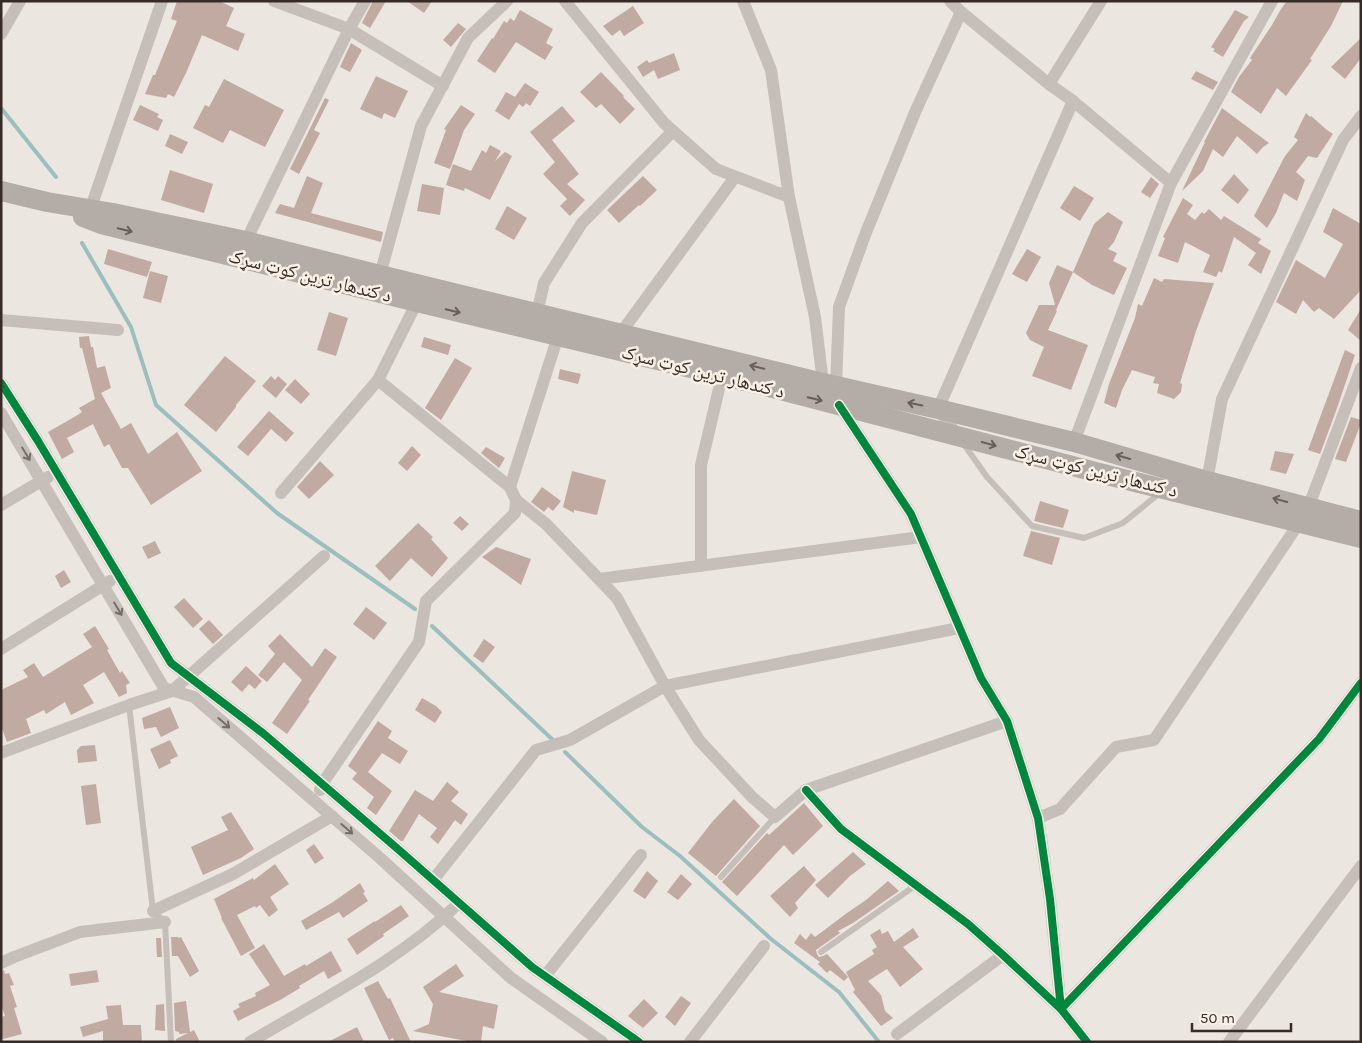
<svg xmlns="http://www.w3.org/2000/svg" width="1362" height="1043" font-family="Karla,'Noto Naskh Arabic',sans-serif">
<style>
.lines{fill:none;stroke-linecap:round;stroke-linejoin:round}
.stream{stroke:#9bbebe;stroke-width:4}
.building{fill:#c0aaa1}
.service{stroke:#c5beb9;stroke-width:6}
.minor{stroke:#c5beb9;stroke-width:12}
.primary{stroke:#b4aca7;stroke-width:20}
.cycleway-casing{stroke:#f9f0e6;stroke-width:11}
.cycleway{stroke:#00873e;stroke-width:8}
.oneway{stroke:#685f5a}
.oneway2{stroke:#766d69}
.labels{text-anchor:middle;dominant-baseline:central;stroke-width:5;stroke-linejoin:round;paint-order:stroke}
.street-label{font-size:19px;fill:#362b27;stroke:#f9f0e6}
</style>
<rect width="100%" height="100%" fill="#ece6e0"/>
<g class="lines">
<g class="stream">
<path d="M1 108 56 177"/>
<path d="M82 243 131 327 156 405 277 513 415 609"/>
<path d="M432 626 554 741"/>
<path d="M565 752 642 827 680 856 771 939 839 992 879 1042"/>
</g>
</g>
<g class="building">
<path d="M177 1H219L234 8 226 26 245 34 238 51 202 35 186 73 174 97 168 94 166 98 145 94 153 75H155L177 21 171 19Z"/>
<path d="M373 1H386L370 28 362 23Z"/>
<path d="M407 1H432L424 13Z"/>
<path d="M1287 1H1343L1331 26 1310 59 1312 60 1286 96 1277 88 1261 114 1231 92 1239 77 1252 60 1250 58 1272 25 1281 9Z"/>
<path d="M633 6 644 23 624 36 620 30 612 36 603 26Z"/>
<path d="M520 10 553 29 546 43 553 47 545 60 516 42 495 73 477 61 492 38 493 39 504 21 507 23 510 18 514 21Z"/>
<path d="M1235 10 1249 17 1244 21 1223 57 1213 51 1215 49 1211 47Z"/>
<path d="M458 23 466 29 451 47 443 40Z"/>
<path d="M1361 38V58L1345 79 1331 67Z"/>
<path d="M351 43 362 50 350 72 340 67Z"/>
<path d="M674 53 680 70 658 79 654 70 643 77 637 67 647 60 649 63Z"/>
<path d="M1196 71 1218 82 1213 90 1191 79Z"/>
<path d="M601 72 624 96 623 97 635 109 620 124 601 104 596 108 580 92Z"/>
<path d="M376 76 408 91 395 118 384 113 382 119 360 109Z"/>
<path d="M224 79 284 110 265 147 230 130 223 143 193 128 205 105 209 107Z"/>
<path d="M525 83 539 92 530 106 526 103 523 107 519 104 509 120 495 111 506 92 515 97Z"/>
<path d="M325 98 329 100 314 130 320 133 299 174 290 169Z"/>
<path d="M140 105 159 114 157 117 163 120 158 131 133 120Z"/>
<path d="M461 105 475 114 464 130 450 169 434 163 446 130 444 129Z"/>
<path d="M562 106 575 121 552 140 579 174 567 184 585 200 570 216 560 206 567 199 543 174 555 162 530 132Z"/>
<path d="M1222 108 1269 143 1263 147 1257 154 1237 136 1223 157 1213 149 1203 171 1182 191 1205 142H1204Z"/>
<path d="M1306 113 1310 117 1311 116 1327 130 1333 134 1317 158 1308 156 1296 172 1305 180 1297 201 1284 193 1276 213 1267 228 1254 216 1285 156 1298 140 1294 137Z"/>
<path d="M170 134 188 142 182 154 165 146Z"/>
<path d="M490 145 501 151 495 161 505 152 512 156 490 200 465 188 464 191 446 185 453 164 471 171 482 150 486 153Z"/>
<path d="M170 170 213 184 204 213 161 200Z"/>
<path d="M1234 174 1249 190 1238 204 1221 190Z"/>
<path d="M307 176 323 183 311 213 383 232 381 242 275 213 280 204 294 208Z"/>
<path d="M643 176 657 190 640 206 639 205 619 223 607 210Z"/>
<path d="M1151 177 1159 184 1150 198 1141 192Z"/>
<path d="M422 184 444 188 440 215 417 211Z"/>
<path d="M1074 186 1094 198 1080 221 1060 208Z"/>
<path d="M1183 198 1193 205 1187 214 1195 220 1202 212 1204 214 1209 209 1221 220 1224 216 1261 239 1258 243 1271 251 1261 274 1248 265 1256 253 1234 237 1222 273 1219 271 1216 277 1203 272 1210 255 1185 242 1178 263 1158 256 1165 238 1163 237Z"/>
<path d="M507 206 527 218 514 240 495 229Z"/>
<path d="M1333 208 1361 224V290L1334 319 1319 308 1314 312 1303 300 1296 314 1276 302 1296 260 1325 278 1343 244 1323 232Z"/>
<path d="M1108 212 1123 222 1114 242 1108 249 1117 253 1113 261 1127 268 1114 295 1092 285 1073 272 1094 224Z"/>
<path d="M108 249 152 262 147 277 104 264Z"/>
<path d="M1027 249 1041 257 1027 282 1012 274Z"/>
<path d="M1057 265 1073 272 1056 310 1057 311 1048 330 1088 345 1071 390 1032 376 1044 347 1030 340 1026 333 1039 305H1055L1049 283Z"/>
<path d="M150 271 168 276 161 303 143 298Z"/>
<path d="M1154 278 1162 282 1164 279 1214 283 1196 331 1180 383 1182 384 1181 392 1174 399 1157 393 1159 384 1153 383 1155 377 1132 370 1122 390 1116 408 1104 403 1109 384 1135 318 1138 304 1142 306Z"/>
<path d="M1361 309V341L1348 330Z"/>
<path d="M329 312 348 318 336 356 317 350Z"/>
<path d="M89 336 91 347H93L97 368 105 366 111 388 101 393 121 429 131 423 148 454 177 432 202 471 151 505 128 468H122L109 444 104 447 93 424 67 438 74 452 62 459 48 432 76 416 82 412 79 408 95 399 82 348H80L79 337Z"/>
<path d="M424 337 451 345 448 355 421 347Z"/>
<path d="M1345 350 1355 355 1336 411 1320 454 1308 450Z"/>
<path d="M225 356 256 381 236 405V407L216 432 184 405Z"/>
<path d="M455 358 472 368 441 420 425 408Z"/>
<path d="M560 369 581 374 578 384 558 379Z"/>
<path d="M271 376 275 380 278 376 287 384 276 398 262 386Z"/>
<path d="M295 379 310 394 301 404 285 390Z"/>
<path d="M269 411 294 433 286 442 271 429 248 456 237 447Z"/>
<path d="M1351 417 1361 420V423L1346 462 1335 459Z"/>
<path d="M412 446 421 455 407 471 398 463Z"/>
<path d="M486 447 505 458 499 468 481 453Z"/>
<path d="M1275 451 1294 454 1286 474 1270 470Z"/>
<path d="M320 461 334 475 309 499 297 487Z"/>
<path d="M572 471 606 480 597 515 574 510V513L563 507Z"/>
<path d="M542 487 561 501 553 511 548 507 544 512 531 502Z"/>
<path d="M1040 501 1069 510 1063 528 1034 521Z"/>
<path d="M460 516 469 524 462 531 453 523Z"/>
<path d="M418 523 433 537 431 539 448 558 432 577 411 558 390 581 375 566Z"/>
<path d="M1031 531 1060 538 1052 565 1023 556Z"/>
<path d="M155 541 161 553 148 559 142 547Z"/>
<path d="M496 547 531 559 521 585 482 557Z"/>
<path d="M64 570 71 582 61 588 55 576Z"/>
<path d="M184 598 203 619 193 628 174 607Z"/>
<path d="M366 607 387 623 374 640 353 624Z"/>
<path d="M209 620 223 635 213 644 199 629Z"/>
<path d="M95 626 109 649 107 650 120 673 122 671 130 683 126 685 127 693 119 697 104 672 83 685 94 703 71 715 65 702 46 714 44 710 26 719 31 733 7 742 1 726V690L28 677 23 670 34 663 43 677 92 647 83 634Z"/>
<path d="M280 634 312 667 325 648 337 657 308 700 310 701 287 734 272 723 302 680 284 662 267 682 258 675 275 654 268 646Z"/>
<path d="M484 639 495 647 483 663 473 656Z"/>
<path d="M246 666 262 681 255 689 249 684 242 692 231 682Z"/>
<path d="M422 698 436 706 442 712 435 723 415 710Z"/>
<path d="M170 707 179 728 161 737 156 727 144 729 142 718Z"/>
<path d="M378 721 392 731 388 738 408 751 400 764 382 753 368 772 392 791 376 815 367 808 374 797 352 779 357 773 348 766Z"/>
<path d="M170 740 178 756 170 760 171 763 159 769 150 749Z"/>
<path d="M95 745 97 761 78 763 77 750 81 746Z"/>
<path d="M447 782 459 792 451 801 468 814 461 825 455 820 438 844 430 837 437 828 419 814 403 841H401L389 831 415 790 433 801Z"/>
<path d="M96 784 101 823 86 825 81 786Z"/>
<path d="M734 799 760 826 716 876 688 853 712 822Z"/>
<path d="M804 803 823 826 793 855 784 845 737 896 722 882 767 833 769 835Z"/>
<path d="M231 812 254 849 241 858 203 875 191 847 228 830 221 817Z"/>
<path d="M314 844 324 858 315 864 306 850Z"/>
<path d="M853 852 866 864 850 876 828 898 815 885Z"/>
<path d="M275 864 289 884 270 897 278 910 269 917 260 905 256 908 255 906 237 915 255 948 241 956 221 918H222L214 899 253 878 254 880Z"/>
<path d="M804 866 816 880 795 903 798 908 790 917 770 896Z"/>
<path d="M647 871 658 881 645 899 633 891Z"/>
<path d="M681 874 692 884 678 900 667 892Z"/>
<path d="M888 881 899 891 853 923 838 931 840 933 816 950 817 954 819 957 823 956 827 954 848 977 844 981 830 970 827 973 818 964 820 962 794 943 800 934 806 940 811 933 815 937 847 913 866 900Z"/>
<path d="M360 883 365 892 363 893 368 901 343 918 339 912 306 930 301 921 333 902Z"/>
<path d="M401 905 409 916 383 934 384 936 357 955 347 939 375 921V922Z"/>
<path d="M913 928 919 937 903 947 923 969 900 987 887 969 868 981 881 995 885 1011 893 1018 881 1026 853 992 855 990 846 972 874 954 872 950 877 947 870 935 880 929 882 934 888 931 894 942Z"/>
<path d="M171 937H178V938L181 937 199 971 190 977 178 956H172Z"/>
<path d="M156 938H161L162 957H157Z"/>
<path d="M264 944 284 976 305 964 306 966 331 951 342 971 328 979 324 971 299 986 300 988 282 999 238 1021 233 1011 240 1007 238 1004 256 996 255 993 270 985 249 954Z"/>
<path d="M456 964 464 976 439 992 498 1005 494 1029 483 1026 481 1042H472L413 1031 429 1024 433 1004 423 987Z"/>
<path d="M4 970 5 974 9 973 14 985 10 986 17 1007 14 1008 22 1034 3 1039 1 1033V1017L5 1016 1 1005V971Z"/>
<path d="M97 970 99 982 71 986 69 974Z"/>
<path d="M378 981 388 999 390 998 411 1042H395L393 1038 389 1040 364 988Z"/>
<path d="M681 996 691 1003 675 1026 665 1017Z"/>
<path d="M644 999 658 1013 643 1028 628 1016Z"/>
<path d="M186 1001 190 1032 194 1030 200 1042H176V1039L188 1033 179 1034V1032L175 1031 174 1003Z"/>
<path d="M164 1004 165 1031 155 1030 156 1005Z"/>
<path d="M121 1005 123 1025H141L142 1042H103V1031L83 1037 80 1027 108 1019 106 1006Z"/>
<path d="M357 1027 364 1042H328Z"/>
</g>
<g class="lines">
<g class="service">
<path d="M963 443 987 477 1032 526 1084 538 1123 523 1161 492"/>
<path d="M129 705 153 911 165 922 171 1042"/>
<path d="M721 877 775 817"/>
<path d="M821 952 916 885"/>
</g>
<g class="minor">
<path d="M274 1 349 29 443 86"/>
<path d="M565 1 664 123 716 169 789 197"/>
<path d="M743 1 771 70 789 197 815 317 823 383"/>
<path d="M950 1 961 12 1049 84 1073 101 1171 183"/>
<path d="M1 34 20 1"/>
<path d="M1049 84 1101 1"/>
<path d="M88 216 162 1"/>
<path d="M246 241 349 29 365 1"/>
<path d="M380 275 421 126 468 38 507 1"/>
<path d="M537 313 544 283 582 223 673 131"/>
<path d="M1 320 118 330"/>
<path d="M620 334 735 177"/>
<path d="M378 380 510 487"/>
<path d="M1 383 38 441 171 663 264 734 399 850 532 967 639 1042"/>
<path d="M836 386 839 307 865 235 916 110 961 12"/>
<path d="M839 405 911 514 981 678 1007 721 1038 818 1050 899 1061 1009 1087 1042"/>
<path d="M1 413 164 688 194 697 380 858 511 978 602 1042"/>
<path d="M958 436 938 409 1073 101"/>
<path d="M1074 442 1171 183 1272 1"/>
<path d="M1207 481 1222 399 1343 140 1361 116"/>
<path d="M281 493 378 380 417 302"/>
<path d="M516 500 546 524 617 598 665 686 699 740 752 797 775 817 806 790 1007 721"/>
<path d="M1 505 48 477"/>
<path d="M1308 508 1361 368"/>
<path d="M701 566V465L722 376"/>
<path d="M599 579 921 537"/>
<path d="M1 649 110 581"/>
<path d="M1 753 129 705 172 691 324 556"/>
<path d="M320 790 322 784 419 642 426 601 515 513 516 500 510 487 558 336"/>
<path d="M806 790 841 829 968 924 1003 955 1061 1009 1319 739 1361 683"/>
<path d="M1038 818 1060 809 1116 747 1154 740 1299 523"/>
<path d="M433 880 536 750 570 740 665 686 959 628"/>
<path d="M153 911 233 874 332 816"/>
<path d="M1 963 14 957 80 932 165 922"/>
<path d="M545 976 641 855"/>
<path d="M897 1034 1003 955"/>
<path d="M250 1042C322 999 399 961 459 903"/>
<path d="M690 1042 764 946"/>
<path d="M1229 1042 1361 866"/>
</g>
<g class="primary">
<path d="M1 191 47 202 113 213 246 241 380 275 823 383 938 409 1074 442 1207 481 1361 521"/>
<path d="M83 217 101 224 417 302 769 387 1111 476 1361 538"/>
</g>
<defs>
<g id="cycleway">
<path d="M1 383 38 441 171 663 264 734 399 850 532 967 639 1042"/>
<path d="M839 405 911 514 981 678 1007 721 1038 818 1050 899 1061 1009 1087 1042"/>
<path d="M806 790 841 829 968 924 1003 955 1061 1009 1319 739 1361 683"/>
</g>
</defs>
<use href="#cycleway" class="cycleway-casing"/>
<use href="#cycleway" class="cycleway"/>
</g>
<defs><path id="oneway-shaft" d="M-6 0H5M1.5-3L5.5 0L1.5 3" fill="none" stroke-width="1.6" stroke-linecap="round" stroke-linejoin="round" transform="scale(1.25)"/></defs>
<g class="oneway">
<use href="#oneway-shaft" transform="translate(125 230) rotate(14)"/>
<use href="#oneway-shaft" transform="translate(453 311) rotate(14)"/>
<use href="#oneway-shaft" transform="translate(757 367) rotate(-166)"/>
<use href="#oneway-shaft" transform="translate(815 399) rotate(14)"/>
<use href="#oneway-shaft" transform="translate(915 404) rotate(-168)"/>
<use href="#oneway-shaft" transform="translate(989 444) rotate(15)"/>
<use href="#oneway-shaft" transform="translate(1123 457) rotate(-164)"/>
<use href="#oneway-shaft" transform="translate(1280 500) rotate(-165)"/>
</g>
<g class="oneway2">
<use href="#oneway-shaft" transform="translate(26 454) rotate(59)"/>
<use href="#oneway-shaft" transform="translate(118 609) rotate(59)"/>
<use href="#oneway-shaft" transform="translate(224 723) rotate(41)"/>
<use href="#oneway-shaft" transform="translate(347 829) rotate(41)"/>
</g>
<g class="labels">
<g class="street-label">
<text transform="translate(310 276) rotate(14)">د کندهار ترين کوټ سړک</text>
<text transform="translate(703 372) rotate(14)">د کندهار ترين کوټ سړک</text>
<text transform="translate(1096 471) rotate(14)">د کندهار ترين کوټ سړک</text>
</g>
</g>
<rect width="1362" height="1043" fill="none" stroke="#362b27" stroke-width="5"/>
<path d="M1192 1023v8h99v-8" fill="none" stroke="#362b27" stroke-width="2.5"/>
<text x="1200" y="1023" font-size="15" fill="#362b27" stroke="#f9f0e6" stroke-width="4" paint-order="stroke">50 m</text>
</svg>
